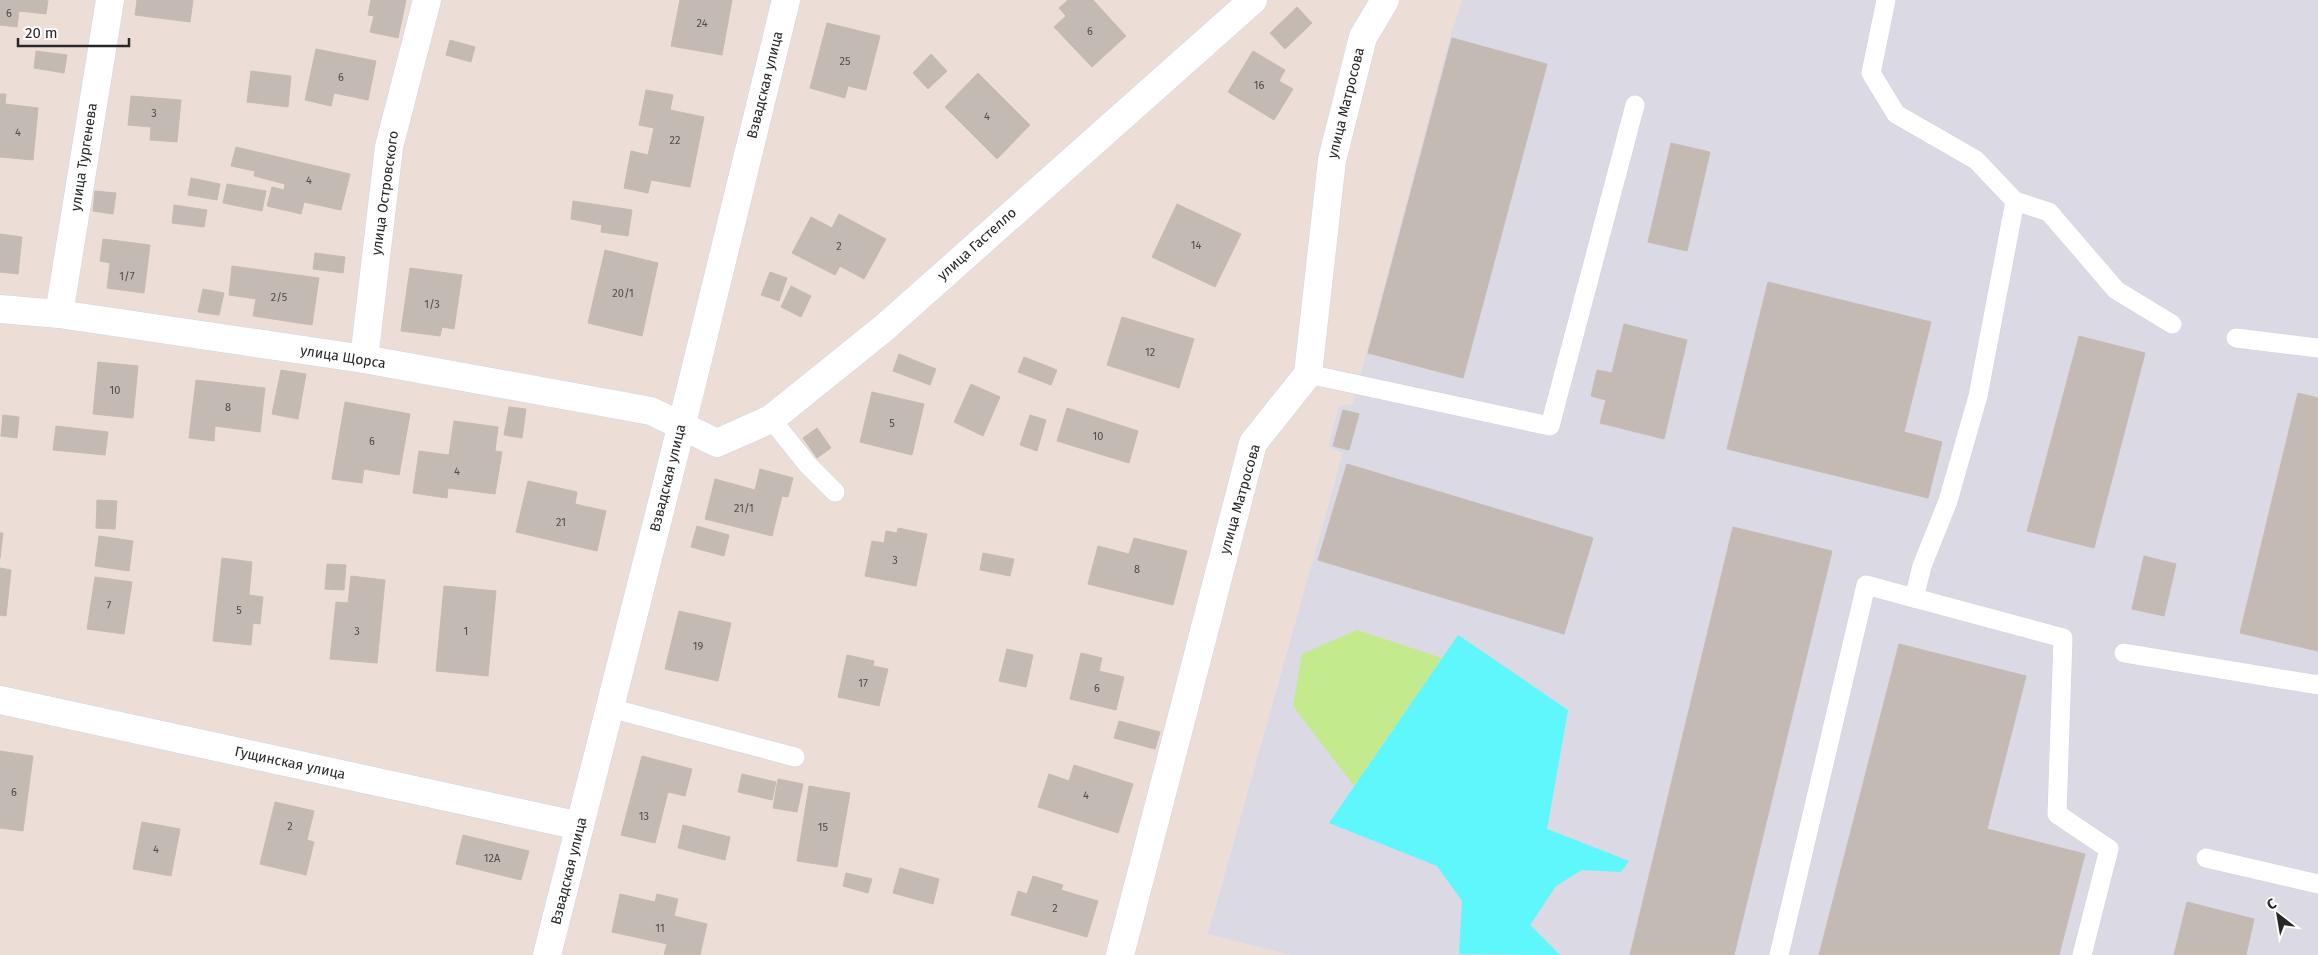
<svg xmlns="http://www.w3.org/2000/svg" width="2318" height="955" font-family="'Fira Sans',sans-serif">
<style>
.industrial{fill:#dad9e4}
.green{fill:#c3ea8d}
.water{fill:#5ef7fb}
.building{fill:#c3bab4;stroke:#c8bab1}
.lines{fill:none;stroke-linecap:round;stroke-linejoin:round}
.service-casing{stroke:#cdd6e3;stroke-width:20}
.minor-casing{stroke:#cdd6e3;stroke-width:29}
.tertiary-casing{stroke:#cdd6e3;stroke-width:29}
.service{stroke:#fff;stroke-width:19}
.minor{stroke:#fff;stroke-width:28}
.tertiary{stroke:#fff;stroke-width:28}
.labels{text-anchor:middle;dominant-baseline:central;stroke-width:5;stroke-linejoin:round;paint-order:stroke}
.number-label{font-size:11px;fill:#4f4c4b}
.street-label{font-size:14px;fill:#282828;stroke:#fff}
</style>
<rect width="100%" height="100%" fill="#ecded7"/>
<path class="industrial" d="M1462 0H2318V955H1291L1208 934 1343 453 1328 447 1339 406 1353 404 1450 38Z"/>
<path class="green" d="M1357 630 1442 658 1354 786 1293 706 1302 654Z"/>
<path class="water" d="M1458 635 1568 710 1547 829 1629 861 1621 872 1582 870 1556 886 1530 925 1560 955 1459 954 1462 901 1437 866 1329 823Z"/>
<g class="building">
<path d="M0 0H48L46 14 19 11 17 27 0 25Z"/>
<path d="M137 0H193L190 22 135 15Z"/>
<path d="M371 0H406L398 38 370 32 374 16 368 15Z"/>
<path d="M680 0H732L722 55 671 46Z"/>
<path d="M1068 0H1093L1126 36 1092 67 1054 27 1066 16 1059 8Z"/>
<path d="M1297 7 1312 23 1285 49 1270 33Z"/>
<path d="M827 23 880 36 866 90 848 86 845 98 810 88Z"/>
<path d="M1452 38 1547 64 1463 378 1368 353Z"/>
<path d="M450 40 475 47 471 62 446 55Z"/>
<path d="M316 49 376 61 368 100 334 93 331 106 305 100Z"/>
<path d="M36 51 67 55 64 73 34 68Z"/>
<path d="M1253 51 1285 70 1279 81 1293 89 1274 120 1228 92Z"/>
<path d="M931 54 947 71 928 89 913 73Z"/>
<path d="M251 71 291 76 288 107 247 102Z"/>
<path d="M978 73 1030 125 997 159 945 107Z"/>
<path d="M646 90 673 95 670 110 704 117 690 187 651 180 648 193 624 188 631 151 648 155 654 128 639 125Z"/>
<path d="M0 94H6L5 104 38 108 33 160 0 157Z"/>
<path d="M131 96 181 100 177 142 150 140 151 127 128 125Z"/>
<path d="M1671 143 1710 152 1687 251 1648 242Z"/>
<path d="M236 147 350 174 341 210 304 202 301 214 267 206 272 187 284 190 285 184 254 176 255 171 231 166Z"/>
<path d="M191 178 220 184 217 200 188 195Z"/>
<path d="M227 184 266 191 262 211 223 203Z"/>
<path d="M95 191 116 193 113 214 93 211Z"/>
<path d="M573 201 632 210 628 236 601 232 602 225 571 219Z"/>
<path d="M1177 204 1241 234 1215 287 1152 257Z"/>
<path d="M174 205 207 210 204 227 172 223Z"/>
<path d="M839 214 886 239 864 279 840 266 835 275 792 253 811 217 832 228Z"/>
<path d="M0 234 22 237 18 274 0 272Z"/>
<path d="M103 239 150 245 144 293 107 288 110 263 100 261Z"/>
<path d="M605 250 658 263 642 336 588 323Z"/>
<path d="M315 253 345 257 343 273 313 269Z"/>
<path d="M232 266 319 278 312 325 253 316 256 299 229 295Z"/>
<path d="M410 268 462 275 454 329 442 327 440 336 401 331Z"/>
<path d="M770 272 787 278 779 301 761 295Z"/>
<path d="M1768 282 1931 322 1904 432 1942 442 1928 498 1727 449Z"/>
<path d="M791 286 811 296 801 317 781 307Z"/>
<path d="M203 289 224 293 219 315 198 312Z"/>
<path d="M1122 317 1194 339 1179 388 1107 365Z"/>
<path d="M1624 324 1687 340 1664 439 1600 423 1606 400 1591 396 1597 370 1612 373Z"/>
<path d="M2079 336 2145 353 2094 548 2027 531Z"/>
<path d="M899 354 936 369 930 385 893 371Z"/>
<path d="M1024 357 1057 370 1051 385 1018 372Z"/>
<path d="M98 362 138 366 133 418 93 414Z"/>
<path d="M281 370 306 374 298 419 272 414Z"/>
<path d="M196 380 265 388 260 432 215 426 214 441 189 438Z"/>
<path d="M971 384 1000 397 983 436 954 422Z"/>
<path d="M872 392 924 404 912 455 860 442Z"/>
<path d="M2298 393 2318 398V651L2240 633Z"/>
<path d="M345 402 410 414 399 475 364 469 362 483 332 479Z"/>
<path d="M509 407 526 409 522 438 504 435Z"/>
<path d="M1067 408 1138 431 1129 463 1057 441Z"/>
<path d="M1343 410 1359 414 1349 450 1333 446Z"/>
<path d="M3 415 19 417 17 438 1 436Z"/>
<path d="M1030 415 1046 420 1037 451 1020 445Z"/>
<path d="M454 421 498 427 495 451 502 452 495 494 448 488 447 498 413 493 419 451 449 455Z"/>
<path d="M56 426 108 432 105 455 53 450Z"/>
<path d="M817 428 831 448 817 458 803 438Z"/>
<path d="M1347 464 1593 538 1564 634 1318 560Z"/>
<path d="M760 469 793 478 788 497 782 496 772 536 705 519 715 479 755 490Z"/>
<path d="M528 481 577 492 575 504 606 511 597 551 516 532Z"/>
<path d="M97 500 117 501 115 529 96 528Z"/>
<path d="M697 526 729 535 724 556 691 547Z"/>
<path d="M1733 527 1832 551 1734 955H1630Z"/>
<path d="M898 528 927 534 916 586 865 576 872 541 884 543 886 531 897 533Z"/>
<path d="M0 533H3L0 558Z"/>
<path d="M99 536 133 541 129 571 95 566Z"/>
<path d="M1134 538 1187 551 1173 605 1088 584 1098 546 1129 554Z"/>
<path d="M983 553 1014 559 1010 576 980 570Z"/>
<path d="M2144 556 2176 564 2164 616 2132 609Z"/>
<path d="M222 558 252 562 249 595 263 597 260 624 253 623 251 645 213 641Z"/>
<path d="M327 564 346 565 344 590 325 589Z"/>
<path d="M0 568 11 570 6 616 0 615Z"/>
<path d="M351 576 385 580 377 663 330 659 336 602 348 603Z"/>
<path d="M95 577 132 582 124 634 87 629Z"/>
<path d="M444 586 496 591 488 676 436 671Z"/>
<path d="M679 611 731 623 718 681 665 669Z"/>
<path d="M1899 644 2026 676 1987 829 2085 854 2059 955H1819Z"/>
<path d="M1007 649 1033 655 1026 687 999 681Z"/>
<path d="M1081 653 1102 658 1099 671 1124 677 1116 710 1070 699Z"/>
<path d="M847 655 874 661 873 666 888 669 879 706 838 697Z"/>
<path d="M1119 721 1160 732 1155 749 1114 738Z"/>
<path d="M0 751 33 756 23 831 0 828Z"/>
<path d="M642 756 692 769 685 796 668 792 655 843 621 835Z"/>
<path d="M1074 765 1133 784 1118 833 1038 807 1049 774 1069 781Z"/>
<path d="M742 774 776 782 772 800 738 792Z"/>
<path d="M778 779 803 784 797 812 773 808Z"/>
<path d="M809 786 850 793 837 867 797 861Z"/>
<path d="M275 802 314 811 307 840 314 842 306 875 260 864Z"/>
<path d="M142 822 180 829 171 876 133 869Z"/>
<path d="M683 825 730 837 725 860 678 848Z"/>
<path d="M463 835 529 851 521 880 456 864Z"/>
<path d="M900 868 939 879 933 904 893 893Z"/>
<path d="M846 873 872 879 868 893 843 886Z"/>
<path d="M1033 876 1063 885 1061 890 1098 901 1087 937 1011 915 1018 891 1027 894Z"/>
<path d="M620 894 655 902 657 894 678 899 674 916 707 924 700 955H664L667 944 612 932Z"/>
<path d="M2187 902 2254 919 2246 955H2174Z"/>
</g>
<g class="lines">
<defs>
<g id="service">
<path d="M1886 0 1871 73 1896 114 1976 160 2015 201 1978 396 1948 501 1922 566 1914 598"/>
<path d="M2015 201 2049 212 2116 290 2172 324"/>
<path d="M2236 338 2318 348"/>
<path d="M1308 374 1550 426 1635 105"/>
<path d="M771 419 808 465 835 492"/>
<path d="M2124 653 2318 685"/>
<path d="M610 708 795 757"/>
<path d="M2206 858 2318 884"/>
<path d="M1779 955 1866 585 2063 638 2057 814 2109 849 2082 955"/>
</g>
<g id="minor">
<path d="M0 309 59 314 364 359 651 411 717 443 771 419 884 328 1253 0"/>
<path d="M59 314 110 0"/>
<path d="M364 359 389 147 427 0"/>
<path d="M0 700 580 826"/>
<path d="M1120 955 1253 443 1308 374 1332 160 1363 37 1385 0"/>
</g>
<path id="tertiary" d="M547 955 681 428 786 0"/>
</defs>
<use href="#service" class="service-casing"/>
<use href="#minor" class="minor-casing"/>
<use href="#tertiary" class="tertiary-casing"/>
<use href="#service" class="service"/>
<use href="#minor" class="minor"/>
<use href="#tertiary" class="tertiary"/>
</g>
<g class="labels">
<g class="number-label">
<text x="9" y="13">6</text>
<text x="702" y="23">24</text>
<text x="1090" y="31">6</text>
<text x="845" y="61">25</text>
<text x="341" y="77">6</text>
<text x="1259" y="85">16</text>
<text x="154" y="113">3</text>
<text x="987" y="116">4</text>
<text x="18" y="132">4</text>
<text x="675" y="140">22</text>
<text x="309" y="180">4</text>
<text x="1196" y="245">14</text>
<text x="839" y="246">2</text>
<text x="127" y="276">1/7</text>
<text x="623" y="293">20/1</text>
<text x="279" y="297">2/5</text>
<text x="432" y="304">1/3</text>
<text x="1150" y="352">12</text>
<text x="115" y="390">10</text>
<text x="228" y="407">8</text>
<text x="892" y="423">5</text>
<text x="1098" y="436">10</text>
<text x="372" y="441">6</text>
<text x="457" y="471">4</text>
<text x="744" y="508">21/1</text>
<text x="561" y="522">21</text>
<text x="895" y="560">3</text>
<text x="1137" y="569">8</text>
<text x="109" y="605">7</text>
<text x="239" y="610">5</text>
<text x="357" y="631">3</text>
<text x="466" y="631">1</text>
<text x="698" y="646">19</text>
<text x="863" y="683">17</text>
<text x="1097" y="688">6</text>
<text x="14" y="792">6</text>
<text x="1086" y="795">4</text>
<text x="644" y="816">13</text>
<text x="290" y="826">2</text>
<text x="823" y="827">15</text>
<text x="156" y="849">4</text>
<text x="492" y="858">12А</text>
<text x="1055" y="908">2</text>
<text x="660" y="928">11</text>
</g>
<g class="street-label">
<text transform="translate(765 85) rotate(-76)">Взвадская улица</text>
<text transform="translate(1346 103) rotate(-76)">улица Матросова</text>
<text transform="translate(84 157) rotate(-81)">улица Тургенева</text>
<text transform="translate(385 193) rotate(-82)">улица Островского</text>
<text transform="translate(977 244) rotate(-42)">улица Гастелло</text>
<text transform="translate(343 357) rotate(9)">улица Щорса</text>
<text transform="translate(668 478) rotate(-76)">Взвадская улица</text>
<text transform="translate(1240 499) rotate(-74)">улица Матросова</text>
<text transform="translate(290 763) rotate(12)">Гущинская улица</text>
<text transform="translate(569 871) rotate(-76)">Взвадская улица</text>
</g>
</g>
<g transform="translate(2278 915) rotate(329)" stroke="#ffffff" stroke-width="4" paint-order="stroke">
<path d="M0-4L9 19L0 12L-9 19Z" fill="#282828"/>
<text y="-8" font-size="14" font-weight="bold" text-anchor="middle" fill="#282828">С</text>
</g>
<path d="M18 38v8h111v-8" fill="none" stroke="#282828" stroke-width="2.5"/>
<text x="25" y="38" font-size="15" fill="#282828" stroke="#ffffff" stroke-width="4" paint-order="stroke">20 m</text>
</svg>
